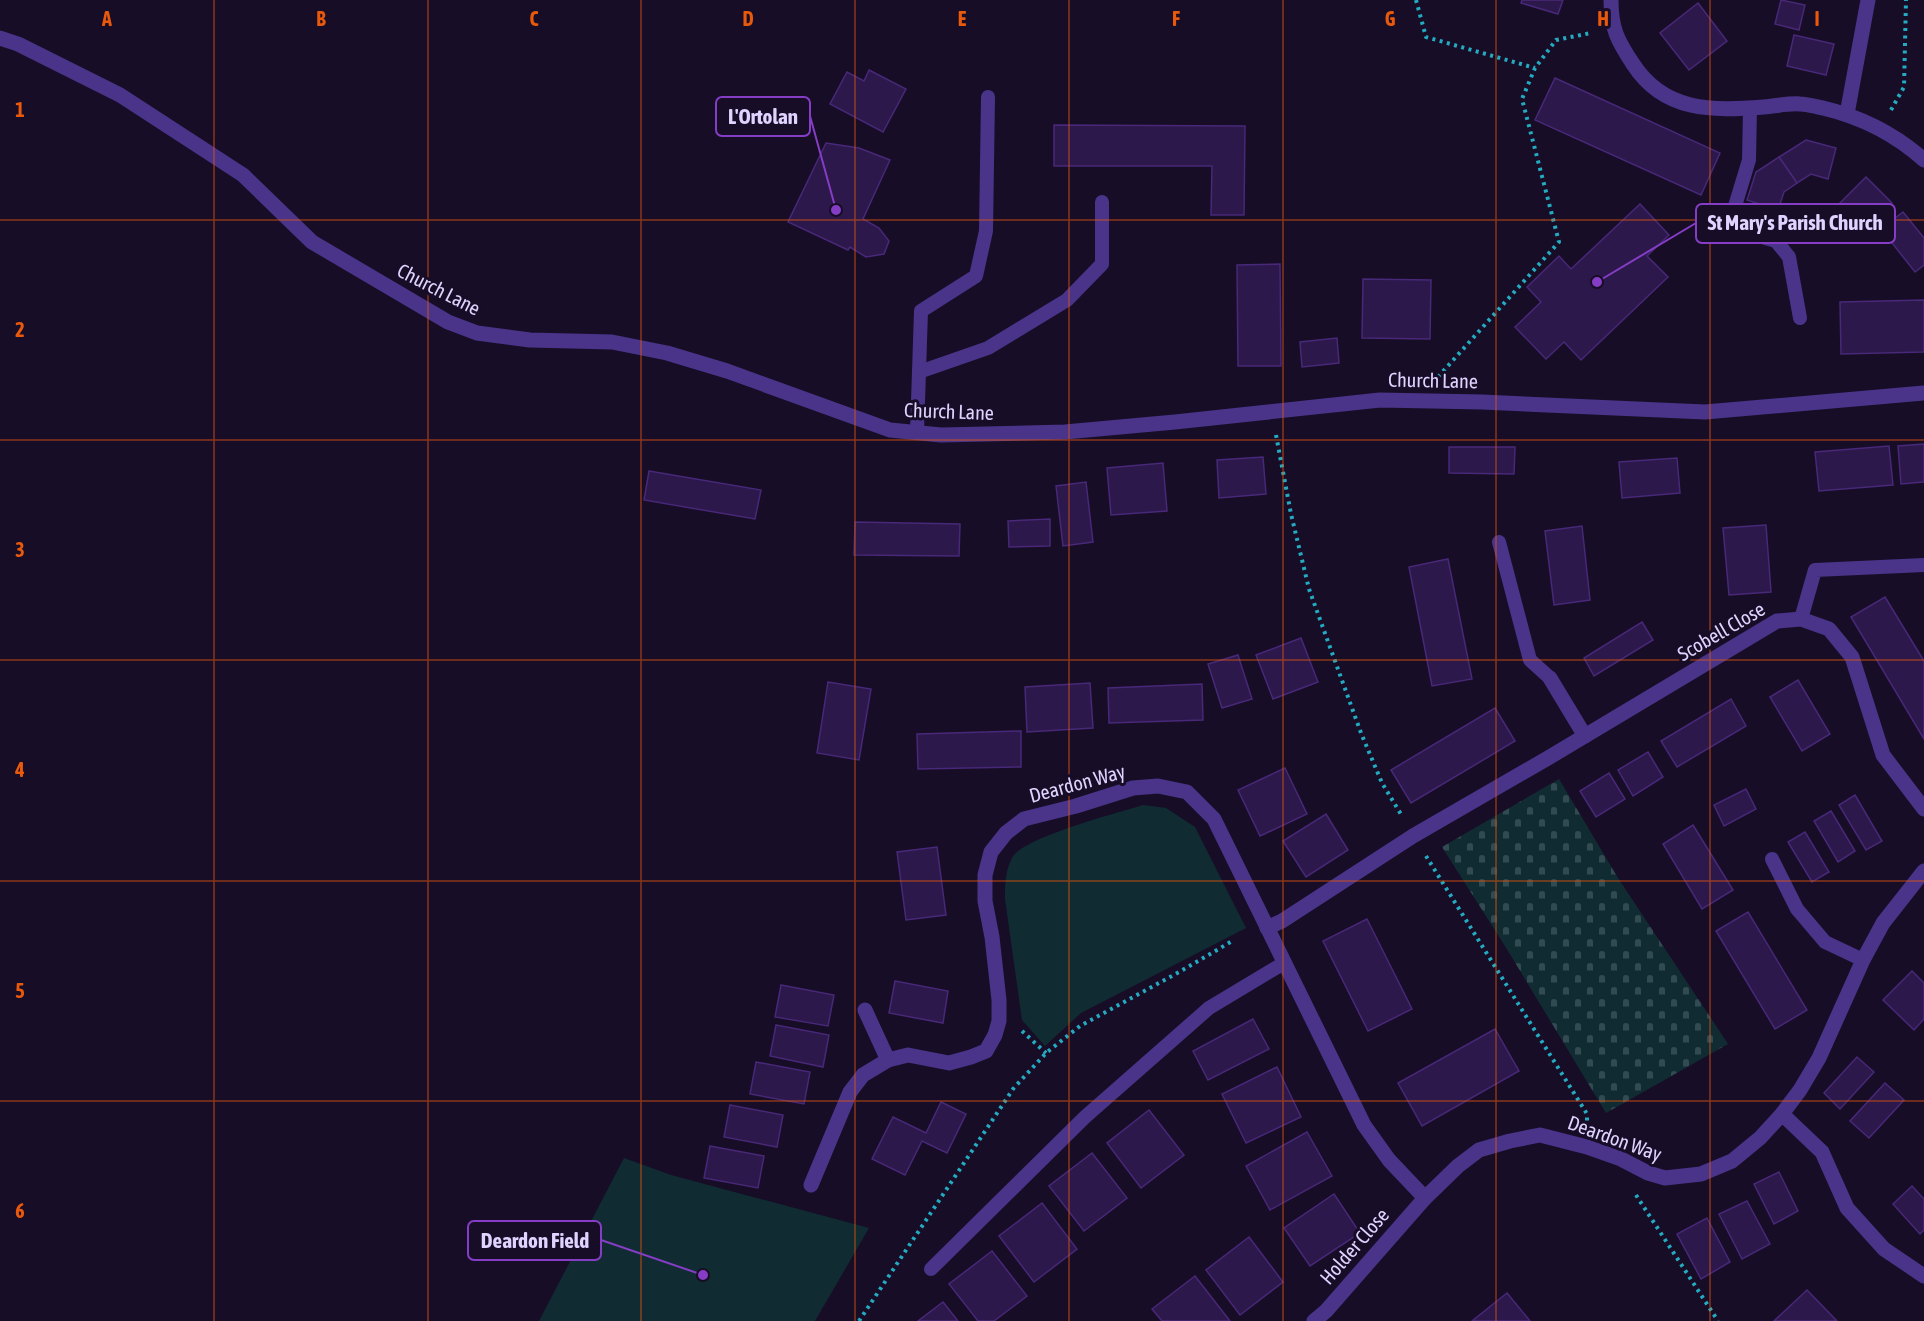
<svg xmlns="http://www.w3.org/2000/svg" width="1924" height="1321" font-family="'Asap Condensed',sans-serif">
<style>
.green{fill:#102c32}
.cemetery{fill:url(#cemetery-stones)}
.building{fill:#2c184a;stroke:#482878;stroke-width:1.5}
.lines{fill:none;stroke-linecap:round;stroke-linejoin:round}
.path{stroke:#25abc1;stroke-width:4;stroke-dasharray:3 4.5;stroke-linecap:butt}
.lane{stroke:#49348a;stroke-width:14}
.street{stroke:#49348a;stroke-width:15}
.grid{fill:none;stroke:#e8590c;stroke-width:1.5;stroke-opacity:0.55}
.labels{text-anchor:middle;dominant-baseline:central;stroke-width:6;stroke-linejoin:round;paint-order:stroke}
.street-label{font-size:20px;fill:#e1d3ff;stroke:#170d27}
.grid-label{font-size:20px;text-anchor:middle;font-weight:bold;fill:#e8590c;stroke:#170d27;stroke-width:6;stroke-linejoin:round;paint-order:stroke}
.leader{fill:none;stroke:#853dc5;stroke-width:2}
.callout-dot{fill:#853dc5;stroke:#170d27;stroke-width:2}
.callout{fill:#170d27;stroke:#853dc5;stroke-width:2}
.callout-label{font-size:21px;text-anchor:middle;font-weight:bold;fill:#e1d3ff}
</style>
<defs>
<pattern id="cemetery-stones" width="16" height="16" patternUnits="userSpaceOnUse" patternTransform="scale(1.5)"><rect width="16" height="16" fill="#102c32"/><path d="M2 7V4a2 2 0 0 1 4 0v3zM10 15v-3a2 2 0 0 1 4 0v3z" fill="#324a51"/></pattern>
</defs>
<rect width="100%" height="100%" fill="#170d27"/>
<g class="green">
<path d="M1143 805 1166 808 1195 827 1246 928 1081 1013 1045 1046 1022 1020 1005 899C1005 886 1005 871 1012 858 1023 837 1118 813 1143 805Z"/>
<path d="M624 1158 671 1175 869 1228 815 1321H539Z"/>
</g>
<path class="cemetery" d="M1559 779 1618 878 1728 1044 1606 1113 1505 946 1442 847Z"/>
<g class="building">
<path d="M1522 0H1563L1558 14 1521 3Z"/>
<path d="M1781 0 1805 5 1799 30 1775 24Z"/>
<path d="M1698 3 1727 41 1689 70 1660 33Z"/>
<path d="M1794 35 1834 44 1826 75 1787 66Z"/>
<path d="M869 70 906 89 883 132 830 104 847 72 864 81Z"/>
<path d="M1555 78 1720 153 1701 195 1535 120Z"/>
<path d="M1054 125 1245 126 1244 215H1211L1212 166H1054Z"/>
<path d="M1806 140 1836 148 1828 179 1811 174 1797 183 1779 157Z"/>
<path d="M826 143 859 148 890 160 863 219 879 228 889 241 884 254 866 257 850 247 848 250 788 222Z"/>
<path d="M1779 157 1797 183 1784 192 1778 210 1747 200 1756 172Z"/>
<path d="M1866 177 1892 203 1863 233 1836 207Z"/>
<path d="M1640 204 1669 235 1647 256 1668 277 1581 360 1564 342 1546 359 1515 327 1541 302 1527 287 1559 256 1571 269Z"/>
<path d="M1903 212 1924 238V265L1915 272 1881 229Z"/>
<path d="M1280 264 1281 366H1238L1237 265Z"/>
<path d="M1363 279 1431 280 1430 339 1362 338Z"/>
<path d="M1924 300V352L1841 354 1840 302Z"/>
<path d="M1337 338 1339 363 1302 367 1300 342Z"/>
<path d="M1924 444V482L1901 484 1898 446Z"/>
<path d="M1889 446 1893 485 1819 491 1815 452Z"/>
<path d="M1449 447H1515L1514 474 1449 473Z"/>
<path d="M1263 457 1266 494 1219 498 1217 460Z"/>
<path d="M1677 458 1680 493 1622 498 1619 462Z"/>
<path d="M1163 463 1167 511 1111 515 1107 468Z"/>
<path d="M649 471 761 490 755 519 644 500Z"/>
<path d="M1086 482 1093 542 1063 546 1056 486Z"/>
<path d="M1050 519V546L1009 547 1008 521Z"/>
<path d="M855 522 960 524 959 556 854 555Z"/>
<path d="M1766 525 1771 592 1729 595 1723 528Z"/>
<path d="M1582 526 1590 600 1554 605 1545 531Z"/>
<path d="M1448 559 1472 679 1432 686 1409 567Z"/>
<path d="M1885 597 1924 661V739L1851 617Z"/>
<path d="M1642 622 1653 640 1594 676 1584 658Z"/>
<path d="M1301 638 1318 682 1273 699 1256 655Z"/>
<path d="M1238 655 1252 699 1222 708 1208 664Z"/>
<path d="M1798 680 1830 734 1802 751 1770 697Z"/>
<path d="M828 682 871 689 859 760 817 753Z"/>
<path d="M1090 683 1093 728 1027 732 1025 687Z"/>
<path d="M1202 684 1203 720 1109 723 1108 688Z"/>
<path d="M1731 699 1746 726 1677 767 1661 741Z"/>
<path d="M1495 708 1515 741 1411 803 1391 770Z"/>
<path d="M1021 731V767L918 769 917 734Z"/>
<path d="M1648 752 1663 777 1633 796 1618 770Z"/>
<path d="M1285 768 1307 814 1260 836 1238 790Z"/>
<path d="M1609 773 1625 799 1596 817 1580 791Z"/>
<path d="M1746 789 1756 809 1724 826 1714 805Z"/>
<path d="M1855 795 1882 841 1866 850 1839 805Z"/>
<path d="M1831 811 1855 851 1838 862 1814 821Z"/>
<path d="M1326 814 1348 850 1306 877 1283 841Z"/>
<path d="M1693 825 1733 890 1702 909 1663 844Z"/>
<path d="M1805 832 1829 872 1812 882 1788 842Z"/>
<path d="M937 847 946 915 906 920 897 852Z"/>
<path d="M1748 912 1807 1010 1775 1029 1716 931Z"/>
<path d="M1367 919 1412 1009 1368 1031 1323 941Z"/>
<path d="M1912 971 1924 983V1019L1914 1030 1883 1000Z"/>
<path d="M895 981 948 991 943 1023 889 1013Z"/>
<path d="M781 985 834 995 828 1026 775 1017Z"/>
<path d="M1253 1019 1269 1049 1208 1080 1193 1051Z"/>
<path d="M776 1025 829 1035 823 1067 770 1056Z"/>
<path d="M1495 1029 1519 1071 1422 1126 1398 1083Z"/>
<path d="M1857 1057 1874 1072 1840 1109 1824 1093Z"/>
<path d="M756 1062 810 1072 804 1104 750 1094Z"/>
<path d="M1277 1067 1301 1117 1246 1143 1222 1094Z"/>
<path d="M1885 1083 1904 1100 1869 1138 1850 1121Z"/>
<path d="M941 1102 966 1114 947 1153 922 1141 905 1175 872 1159 893 1117 926 1133Z"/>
<path d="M730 1105 783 1115 777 1147 724 1137Z"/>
<path d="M1149 1110 1184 1155 1141 1188 1107 1143Z"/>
<path d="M1307 1132 1332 1176 1270 1210 1246 1166Z"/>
<path d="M710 1146 764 1156 758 1188 704 1178Z"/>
<path d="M1092 1153 1127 1198 1084 1231 1049 1186Z"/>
<path d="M1779 1172 1798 1211 1774 1224 1754 1184Z"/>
<path d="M1912 1186 1924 1199V1230L1920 1234 1893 1204Z"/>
<path d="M1334 1194 1360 1233 1310 1266 1284 1228Z"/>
<path d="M1747 1201 1770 1244 1742 1259 1719 1214Z"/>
<path d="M1042 1203 1077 1249 1034 1282 999 1236Z"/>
<path d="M1707 1218 1730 1262 1701 1279 1677 1234Z"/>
<path d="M1249 1237 1283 1282 1240 1315 1206 1270Z"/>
<path d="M992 1251 1027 1296 994 1321H978L949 1284Z"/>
<path d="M1195 1276 1230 1321H1162L1152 1309Z"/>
<path d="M1807 1290 1837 1321H1774Z"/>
<path d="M1507 1293 1530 1321H1472Z"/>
<path d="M943 1302 958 1321H918Z"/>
</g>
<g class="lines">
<g class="path">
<path d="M1416 0 1426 37 1535 68"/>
<path d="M1891 110 1904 87 1906 0"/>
<path d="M1438 377 1559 242 1522 99 1535 68 1556 40 1591 33"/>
<path d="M1276 435 1291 514 1309 589 1361 733 1382 783 1402 816"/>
<path d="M1426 856 1587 1114V1123"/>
<path d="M1022 1031 1046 1053"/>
<path d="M1636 1195 1718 1321"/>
<path d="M859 1321 1013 1089 1046 1053 1080 1026 1181 971 1234 940"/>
</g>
<g class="lane">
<path d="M1750 108 1749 160 1735 206 1748 233 1776 241 1789 257 1800 318"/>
<path d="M919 372 988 348 1067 300 1102 264V202"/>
<path d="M917 432 921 311 976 276 986 231 988 97"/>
<path d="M1499 542 1530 660 1550 678"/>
<path d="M1801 619 1815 570 1924 565"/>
<path d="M1772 859 1797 909 1825 942 1863 960"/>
<path d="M931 1269 1085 1117 1209 1008 1284 963"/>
</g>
<g class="street">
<path d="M1611 0C1611 28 1617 40 1633 64 1664 112 1712 111 1764 107 1776 106 1789 103 1800 104 1808 104 1816 107 1823 108 1861 117 1895 134 1924 160"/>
<path d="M0 38 18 44 120 95 243 175 312 242 448 322 477 333 530 340 612 342 667 353 727 371 890 430 941 435 1065 432 1175 422 1380 400 1482 402 1705 412 1924 393"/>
<path d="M1847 114 1868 0"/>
<path d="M1550 678 1585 736"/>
<path d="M1267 928 1282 921 1413 836 1548 758 1777 621 1801 619 1829 629 1852 657 1883 755 1924 809"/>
<path d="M888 1060 908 1055 949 1063 971 1057 986 1051 995 1035 999 1021V1000L992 937 985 901V875L991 852 1006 833 1024 819 1076 806 1133 788 1158 786 1187 792 1214 819 1364 1125 1389 1160 1425 1198"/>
<path d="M1782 1114 1822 1152 1847 1208 1884 1249 1924 1276"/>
<path d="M811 1185 850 1092 863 1075 888 1060 865 1010"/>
<path d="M1314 1321 1326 1311 1425 1198 1458 1166 1479 1150 1510 1141 1540 1135 1587 1147 1621 1159 1648 1173 1665 1178 1701 1174 1732 1161 1760 1138 1782 1114 1800 1090 1819 1058 1863 960 1883 923 1924 871"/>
</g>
</g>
<path class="grid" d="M214 0V1321M428 0V1321M641 0V1321M855 0V1321M1069 0V1321M1283 0V1321M1496 0V1321M1710 0V1321M0 220H1924M0 440H1924M0 660H1924M0 881H1924M0 1101H1924"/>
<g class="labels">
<g class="street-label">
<text transform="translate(439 289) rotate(27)">Church Lane</text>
<text transform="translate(1433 380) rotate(1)">Church Lane</text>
<text transform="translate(949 411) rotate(2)">Church Lane</text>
<text transform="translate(1721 631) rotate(-30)">Scobell Close</text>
<text transform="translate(1077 783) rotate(-15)">Deardon Way</text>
<text transform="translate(1615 1138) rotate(20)">Deardon Way</text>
<text transform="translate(1354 1246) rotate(-49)">Holder Close</text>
</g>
</g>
<g class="grid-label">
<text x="107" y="26">A</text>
<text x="321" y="26">B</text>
<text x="534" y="26">C</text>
<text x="748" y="26">D</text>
<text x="962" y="26">E</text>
<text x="1176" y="26">F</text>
<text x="1390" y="26">G</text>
<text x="1603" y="26">H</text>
<text x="1817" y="26">I</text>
<text x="20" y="117">1</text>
<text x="20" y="337">2</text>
<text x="20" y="557">3</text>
<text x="20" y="777">4</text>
<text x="20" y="998">5</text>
<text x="20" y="1218">6</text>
</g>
<path class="leader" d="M836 210L810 116M1597 282L1696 223M703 1275L601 1240"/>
<g class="callout-dot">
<circle cx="836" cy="210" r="6"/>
<circle cx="1597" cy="282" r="6"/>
<circle cx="703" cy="1275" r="6"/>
</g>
<g class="callout">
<rect x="716" y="97" width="94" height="39" rx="6"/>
<rect x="1696" y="204" width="199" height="39" rx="6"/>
<rect x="468" y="1221" width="133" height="39" rx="6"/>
</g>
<g class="callout-label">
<text x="763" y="124">L'Ortolan</text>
<text x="1795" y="230">St Mary's Parish Church</text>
<text x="535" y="1248">Deardon Field</text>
</g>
</svg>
